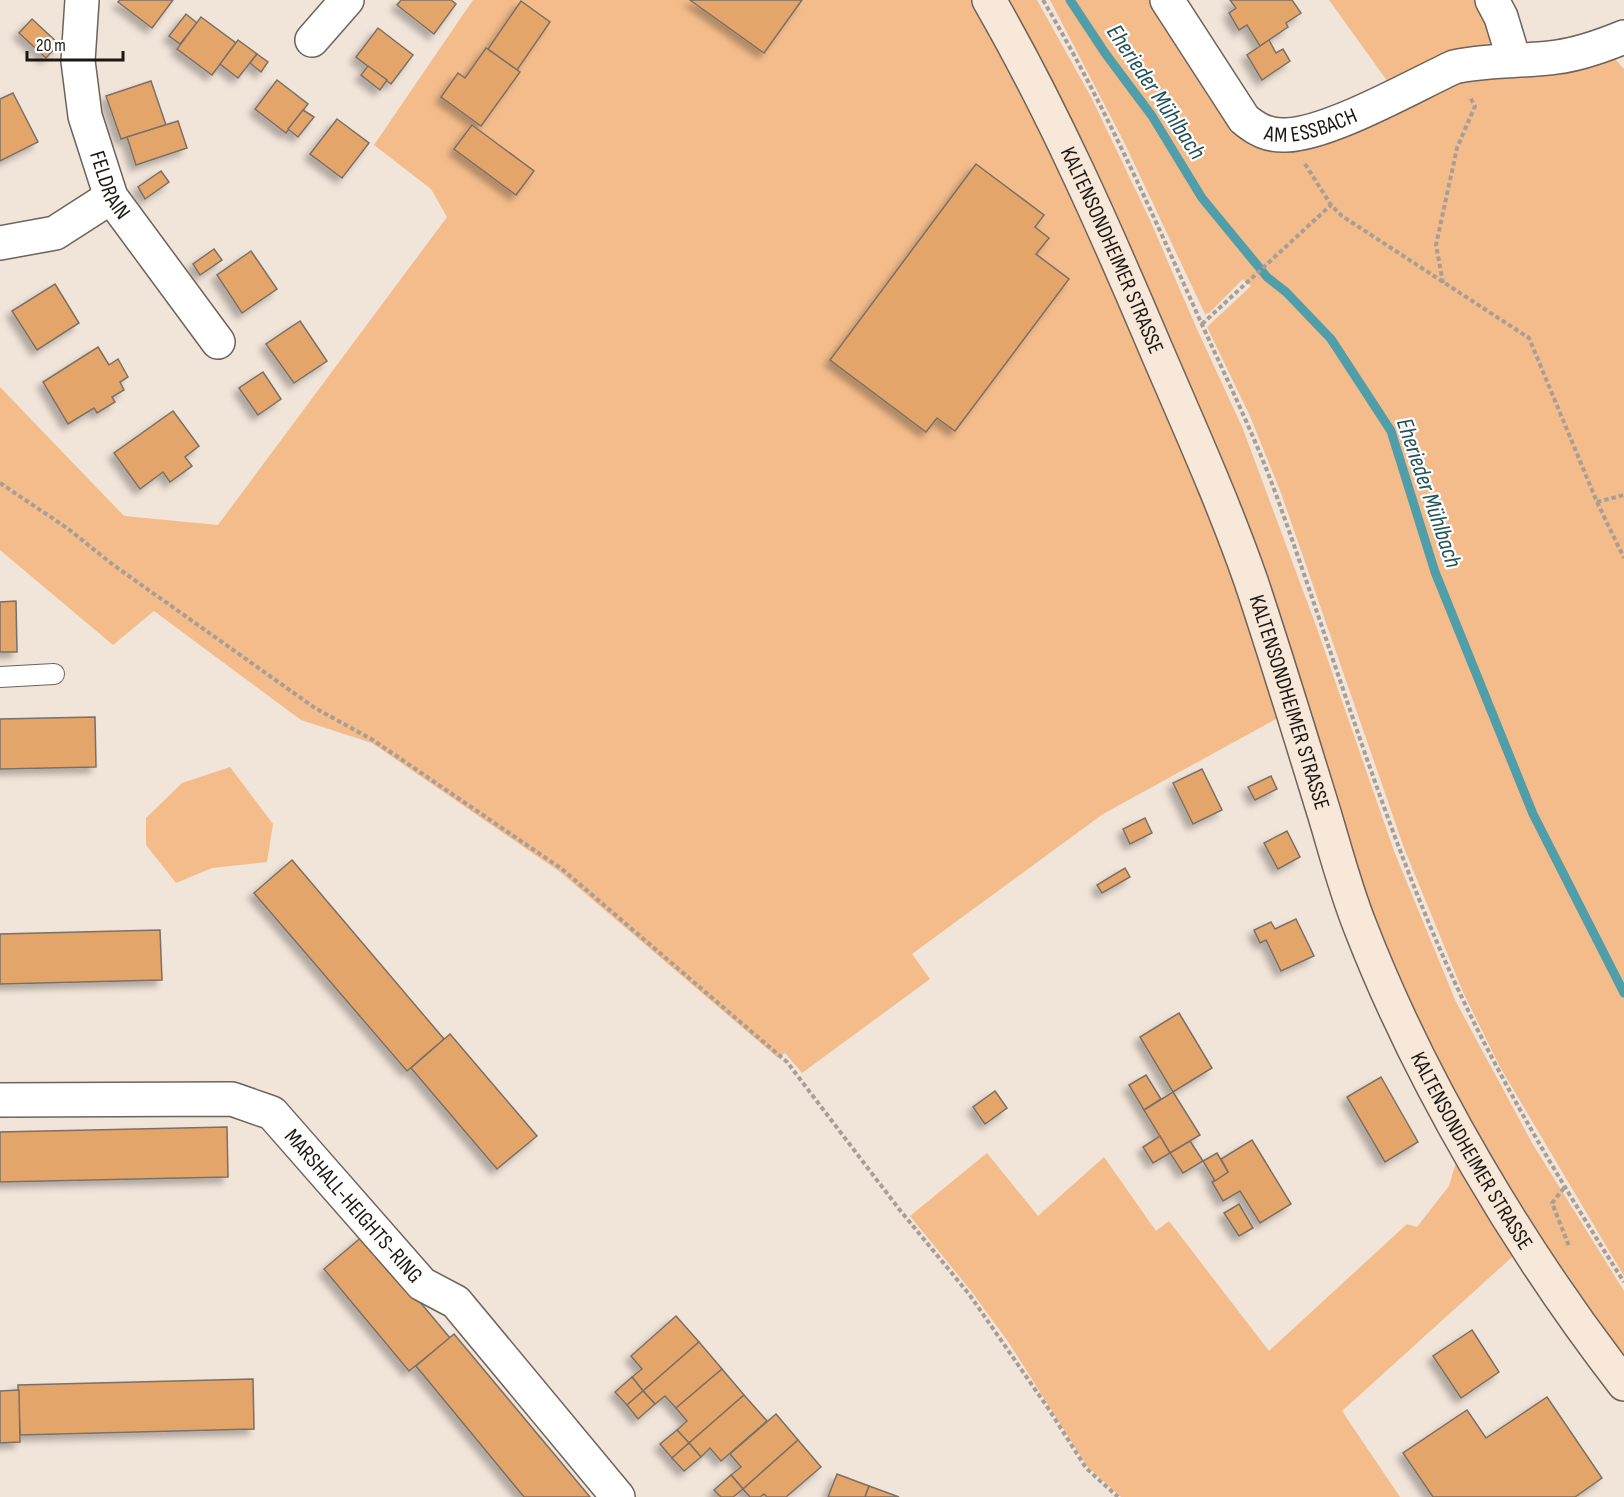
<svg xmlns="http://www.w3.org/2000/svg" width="1624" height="1497" font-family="'Sofia Sans Condensed',sans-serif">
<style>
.green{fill:#f4bc8b}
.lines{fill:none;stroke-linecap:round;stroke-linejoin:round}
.stream{stroke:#4f9eaa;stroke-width:9}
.building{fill:#e4a56a;stroke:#7b7066;stroke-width:1.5;filter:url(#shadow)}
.service-casing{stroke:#6e635a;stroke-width:22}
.minor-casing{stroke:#6e635a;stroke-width:36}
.secondary-casing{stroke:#6e635a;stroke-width:36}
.path{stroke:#a89e95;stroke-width:4;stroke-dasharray:4.5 3;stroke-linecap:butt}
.service{stroke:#fff;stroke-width:20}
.minor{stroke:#fff;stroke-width:33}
.secondary{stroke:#f8e8d9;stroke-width:33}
.labels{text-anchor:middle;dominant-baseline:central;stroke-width:4.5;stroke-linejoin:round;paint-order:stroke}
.street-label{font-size:22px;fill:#1c1713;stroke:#fff}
.water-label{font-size:24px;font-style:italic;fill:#205259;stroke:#fff}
</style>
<defs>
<filter id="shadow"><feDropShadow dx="-5.5" dy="5.5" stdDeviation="3" flood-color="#0004"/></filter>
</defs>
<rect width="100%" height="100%" fill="#f1e4d9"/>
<g class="green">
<path d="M473 0H981L1116 270 1285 714 1103 814 912 954 930 979 802 1073 785 1053 778 1058 560 872 372 743 301 720 154 611 113 645 0 550V387L124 516 218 525 447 217 431 189 374 145Z"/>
<path d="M997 0H1037L1091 97 1150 220 1196 327 1243 429 1315 623 1394 851 1456 1002 1532 1143 1624 1291V1372L1535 1238 1411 1023 1311 754Z"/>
<path d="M1050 0H1161L1251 133 1393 89 1329 0H1483L1510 66 1606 49 1624 69V1276L1500 1067 1463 992 1404 848 1281 493 1250 416 1207 327 1251 286 1243 279 1209 313 1205 314 1125 144Z"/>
<path d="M230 767 273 824 267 862 212 868 176 883 146 845V818L182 783Z"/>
<path d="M1460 1149 1521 1249 1342 1411 1400 1497H1121L1087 1466 1009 1343 972 1292 910 1216 987 1153 1038 1216 1104 1157 1156 1231 1169 1221 1269 1351 1407 1224 1417 1227 1449 1186Z"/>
</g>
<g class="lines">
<path class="stream" d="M1070 0 1105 53 1152 116 1202 198 1267 277 1286 292 1331 339 1391 431 1435 572 1533 814 1624 993"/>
</g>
<g class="building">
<path d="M120 0H173L152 28 118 2Z"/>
<path d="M401 0H451L456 4 434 34 397 5Z"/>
<path d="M690 0H802L764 53Z"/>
<path d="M1230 0H1292L1301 13 1286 23 1288 27 1260 46 1247 25 1239 30 1229 13 1236 8Z"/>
<path d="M521 1 550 22 517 70 488 49Z"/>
<path d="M186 14 197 23 180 44 169 36Z"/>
<path d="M201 17 236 43 212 75 177 49Z"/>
<path d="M32 19 59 44 46 58 19 33Z"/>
<path d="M378 28 413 55 391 84 356 57Z"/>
<path d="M238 40 257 54 238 78 220 64Z"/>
<path d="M1269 40 1276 53 1283 49 1290 61 1262 80 1247 55Z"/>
<path d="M486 48 520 72 481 126 441 97 458 73 465 78Z"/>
<path d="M257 54 268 62 261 72 250 63Z"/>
<path d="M368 66 387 80 380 90 361 75Z"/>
<path d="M277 80 308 104 286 133 255 109Z"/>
<path d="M151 81 166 125 121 139 106 96Z"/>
<path d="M13 93 38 142 0 161V99Z"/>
<path d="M303 110 314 117 298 137 288 129Z"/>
<path d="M337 119 369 143 342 178 310 154Z"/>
<path d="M178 121 187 148 136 165 127 137Z"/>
<path d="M472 125 534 171 516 195 454 149Z"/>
<path d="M976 164 1044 215 1035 227 1049 238 1036 254 1069 279 955 431 937 418 926 432 830 360Z"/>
<path d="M161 171 169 182 145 199 138 187Z"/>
<path d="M214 249 222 260 200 275 193 264Z"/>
<path d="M251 251 277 289 242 313 217 275Z"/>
<path d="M55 284 79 323 37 350 12 311Z"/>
<path d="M300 321 327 361 294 383 266 344Z"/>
<path d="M98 347 109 365 118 359 128 377 120 382 124 390 112 397 115 402 97 413 94 408 68 424 43 382Z"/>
<path d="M263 372 281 399 258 415 239 388Z"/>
<path d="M173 411 199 446 185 457 192 466 170 482 163 472 140 489 114 453Z"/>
<path d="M16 601 17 652H0V602Z"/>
<path d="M95 717 96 767 0 769V719Z"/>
<path d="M1202 769 1222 810 1193 824 1173 783Z"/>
<path d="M1271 776 1277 789 1255 800 1248 787Z"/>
<path d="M1145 818 1152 833 1130 844 1123 829Z"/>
<path d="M1287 831 1300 857 1278 869 1264 843Z"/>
<path d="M292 860 444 1039 407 1071 254 893Z"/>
<path d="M1125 868 1130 877 1102 893 1097 885Z"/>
<path d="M1296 919 1314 956 1281 971 1266 940 1260 943 1254 930 1271 922 1275 929Z"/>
<path d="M160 930 162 980 0 984V934Z"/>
<path d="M1179 1013 1212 1068 1173 1092 1140 1037Z"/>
<path d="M450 1034 537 1136 497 1169 411 1068Z"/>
<path d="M1146 1075 1161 1099 1144 1110 1129 1085Z"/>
<path d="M1381 1077 1418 1142 1385 1162 1347 1097Z"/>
<path d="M995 1091 1007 1108 985 1124 973 1107Z"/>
<path d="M1173 1092 1200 1135 1170 1153 1144 1110Z"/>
<path d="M227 1127 228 1177 0 1182V1132Z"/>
<path d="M1160 1136 1170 1153 1153 1163 1143 1147Z"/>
<path d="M1252 1140 1291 1204 1260 1223 1240 1191 1223 1201 1212 1182 1228 1172 1221 1159Z"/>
<path d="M1190 1141 1203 1161 1183 1173 1170 1153Z"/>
<path d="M1217 1153 1228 1172 1215 1181 1203 1161Z"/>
<path d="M1239 1204 1253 1228 1239 1236 1224 1213Z"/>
<path d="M364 1235 450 1338 409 1371 324 1269Z"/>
<path d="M676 1316 699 1342 643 1391 632 1377 642 1369 631 1356Z"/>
<path d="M1472 1330 1499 1372 1461 1398 1433 1356Z"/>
<path d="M454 1334 590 1497H524L416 1366Z"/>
<path d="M699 1342 722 1369 676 1408 665 1396 655 1404 643 1391Z"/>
<path d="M722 1369 744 1395 689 1443 677 1430 687 1421 676 1408Z"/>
<path d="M632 1377 643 1391 627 1405 615 1392Z"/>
<path d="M253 1379 254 1429 20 1435 18 1385Z"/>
<path d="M19 1390 20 1442 0 1443V1391Z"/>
<path d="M643 1391 655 1404 638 1419 627 1405Z"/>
<path d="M744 1395 767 1421 721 1461 710 1448 701 1457 689 1443Z"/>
<path d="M1547 1397 1602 1478 1575 1497H1433L1403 1453 1467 1410 1486 1438Z"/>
<path d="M776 1414 798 1440 743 1489 731 1475 741 1467 730 1454Z"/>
<path d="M677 1430 689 1443 672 1458 660 1444Z"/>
<path d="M798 1440 821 1467 786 1497H767L764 1494 760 1497H750L743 1489Z"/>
<path d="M689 1443 701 1457 684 1471 672 1458Z"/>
<path d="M837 1474 869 1486 865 1497H828Z"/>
<path d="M731 1475 743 1489 733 1497H721L714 1490Z"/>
<path d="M869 1486 899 1497H865Z"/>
</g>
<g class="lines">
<defs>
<path id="service" d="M0 677 54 674"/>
<g id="minor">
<path id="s1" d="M82 0 78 61 85 116 111 197 218 342"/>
<path id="s2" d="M1167 0 1244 119C1257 130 1269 136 1286 135 1329 134 1413 86 1454 67 1488 59 1522 62 1557 57 1580 54 1602 46 1624 37"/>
<path d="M1492 0 1501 17 1514 60"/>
<path d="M312 40 347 0"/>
<path d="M0 243 55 233 111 197"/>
<path id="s3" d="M0 1100 232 1099 272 1113 422 1284 456 1302 618 1497"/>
</g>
<g id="secondary">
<path id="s4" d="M989 0C1053 111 1105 229 1155 347 1188 424 1223 501 1251 581 1277 659 1301 738 1325 816 1336 853 1346 891 1360 926 1421 1084 1521 1251 1624 1384"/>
</g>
</defs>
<use href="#service" class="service-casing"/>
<use href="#minor" class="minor-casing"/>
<use href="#secondary" class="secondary-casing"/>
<g class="path">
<path d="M1043 0C1103 102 1151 210 1199 318 1226 378 1256 438 1278 500 1331 647 1375 797 1436 940 1487 1060 1554 1172 1624 1282"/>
<path d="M1305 164 1331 205 1342 216 1529 338 1597 502 1624 558"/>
<path d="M1443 283 1436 245 1457 148 1475 106 1470 97"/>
<path d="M1202 324 1331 205"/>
<path d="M0 483 67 528 112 564 315 708 373 740 562 869 787 1062 899 1209 969 1294 1048 1408 1086 1468 1118 1497"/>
<path d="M1597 502 1624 495"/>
<path d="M1564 1188 1552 1203 1569 1246"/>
</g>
<use href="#service" class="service"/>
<use href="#minor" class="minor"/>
<use href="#secondary" class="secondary"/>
</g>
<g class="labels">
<g class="street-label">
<text stroke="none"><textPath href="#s2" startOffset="214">AM ESSBACH</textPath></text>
<text stroke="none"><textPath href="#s1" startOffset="190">FELDRAIN</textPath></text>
<text stroke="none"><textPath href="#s4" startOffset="279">KALTENSONDHEIMER STRASSE</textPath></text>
<text stroke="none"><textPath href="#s4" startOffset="765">KALTENSONDHEIMER STRASSE</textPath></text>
<text stroke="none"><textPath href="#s4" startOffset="1251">KALTENSONDHEIMER STRASSE</textPath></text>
<text stroke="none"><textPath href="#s3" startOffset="398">MARSHALL-HEIGHTS-RING</textPath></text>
</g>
<g class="water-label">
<text transform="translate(1156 92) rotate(56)">Eherieder Mühlbach</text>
<text transform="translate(1429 493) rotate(71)">Eherieder Mühlbach</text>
</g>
</g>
<path d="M27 51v9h96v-9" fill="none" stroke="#1c1713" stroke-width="3"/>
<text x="36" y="51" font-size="18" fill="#1c1713" stroke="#ffffff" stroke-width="4.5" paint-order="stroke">20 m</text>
</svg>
